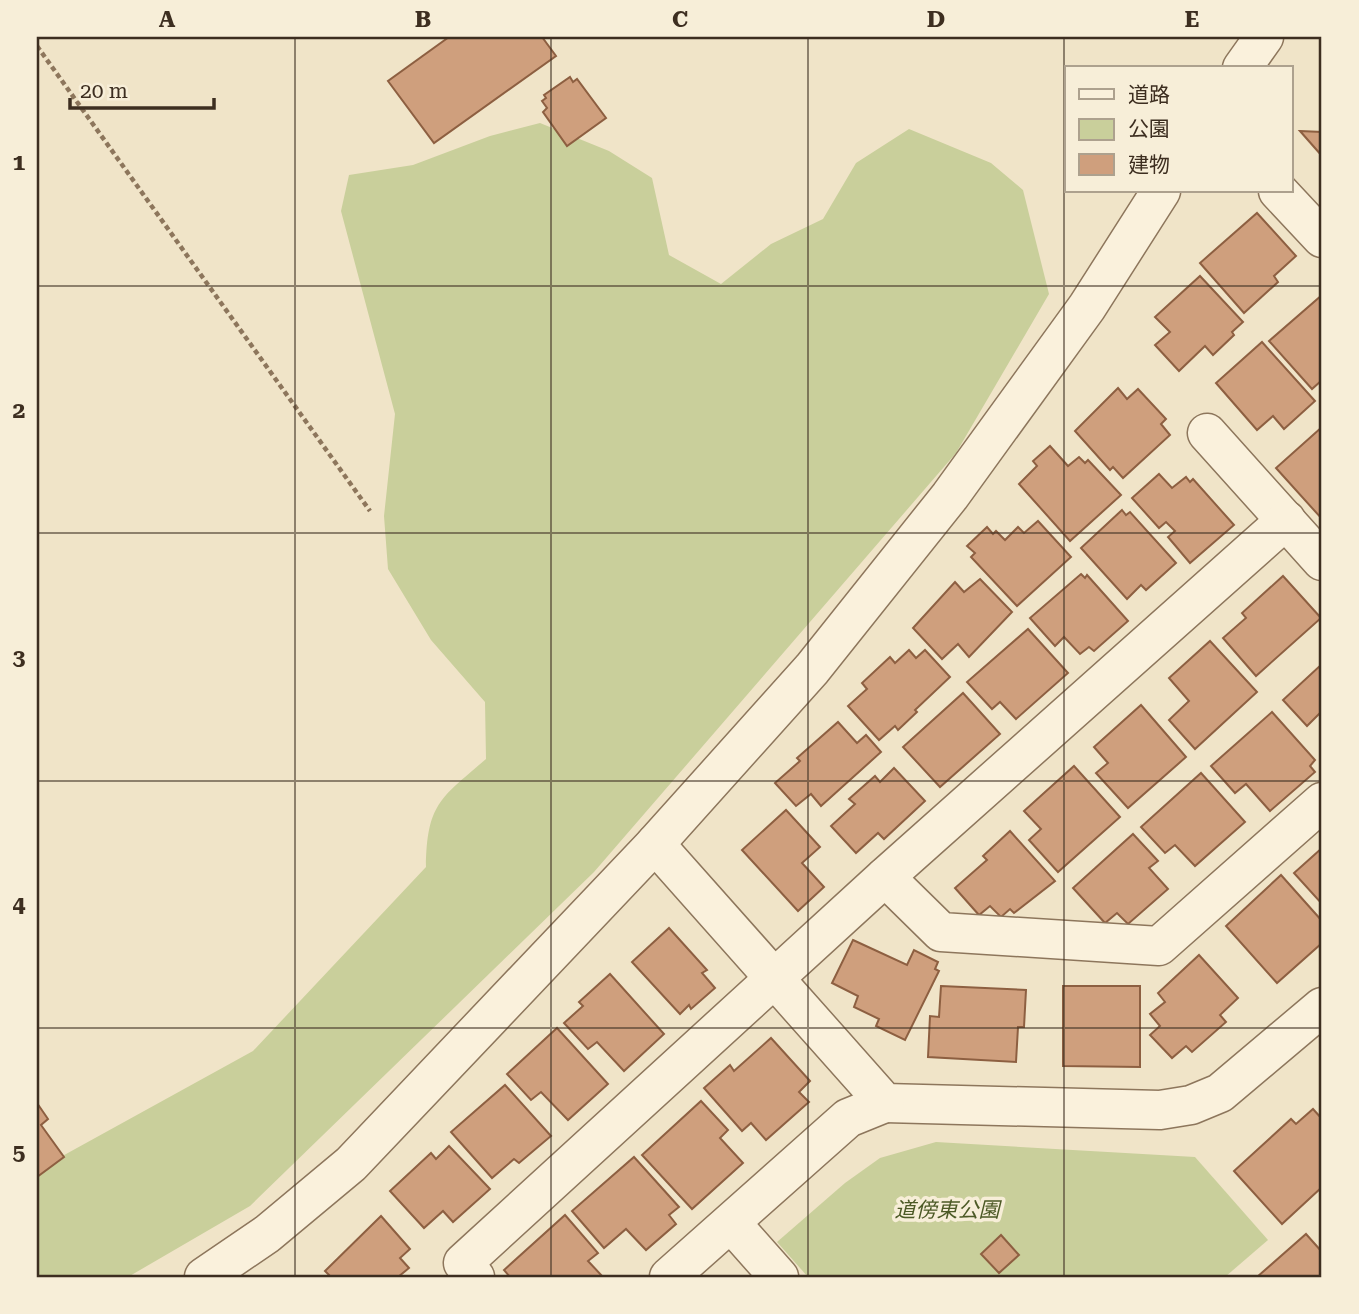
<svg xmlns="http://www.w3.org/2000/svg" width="1359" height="1314" font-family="'Roboto Serif','Noto Sans JP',serif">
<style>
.green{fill:#c9cf9b}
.building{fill:#cf9f7d;stroke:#8d5f41;stroke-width:2}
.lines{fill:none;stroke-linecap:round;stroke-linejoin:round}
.minor-casing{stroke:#8d765c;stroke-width:41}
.tertiary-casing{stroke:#8d765c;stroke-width:41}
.path{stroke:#8d765c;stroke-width:4.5;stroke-dasharray:5 3.5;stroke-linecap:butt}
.minor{stroke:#faf1dc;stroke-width:38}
.tertiary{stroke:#faf1dc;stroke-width:38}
.grid{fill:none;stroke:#3d2e20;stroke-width:2;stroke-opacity:0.55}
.labels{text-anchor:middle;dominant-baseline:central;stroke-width:7;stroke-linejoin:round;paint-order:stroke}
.park-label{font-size:21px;font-style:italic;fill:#4d5a26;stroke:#f7eed8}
.neatline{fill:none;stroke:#3d2e20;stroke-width:2.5}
.grid-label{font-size:23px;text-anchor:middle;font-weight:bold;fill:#3d2e20}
</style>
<rect width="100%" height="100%" fill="#f0e4c8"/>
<g class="green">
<path d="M540 123 609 151 652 178 669 255 721 284 771 244 823 219 856 163 909 129 991 163 1023 190 1049 294 956 453 594 872 250 1206 128 1277H37V1170L253 1051 426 867C427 803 441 798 486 759L485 702 431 640 388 569 384 516 395 414 341 211 349 175 413 165 490 136Z"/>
<path d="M936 1142 1195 1157 1268 1240 1225 1277H808L777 1242 845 1183 880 1158Z"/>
</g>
<g class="building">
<path d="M449 37H542L556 56 434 143 388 81Z"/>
<path d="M570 77 573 82 577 79 606 118 567 146 543 112 547 108 542 101 546 98 544 95Z"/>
<path d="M1300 131 1322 132V156Z"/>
<path d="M1257 213 1296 256 1274 276 1278 282 1244 313 1200 263Z"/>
<path d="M1200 276 1243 322 1232 332 1234 335 1213 355 1205 346 1179 371 1155 345 1170 332 1155 317Z"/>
<path d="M1322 295V380L1312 389 1269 341Z"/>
<path d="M1262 342 1315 401 1284 429 1273 416 1257 430 1216 383Z"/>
<path d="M1118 388 1127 399 1138 389 1166 419 1161 424 1170 435 1123 478 1113 467 1110 470 1075 431Z"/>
<path d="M1322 427V519L1276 468Z"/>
<path d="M1050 446 1068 466 1079 457 1085 463 1088 460 1121 495 1070 541 1019 484 1037 466 1033 461Z"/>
<path d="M1159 474 1172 488 1186 477 1190 482 1193 479 1234 525 1190 563 1168 537 1175 531 1166 522 1159 528 1132 498Z"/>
<path d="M1122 510 1126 515 1130 512 1176 563 1146 590 1141 585 1127 599 1081 548Z"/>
<path d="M1038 521 1071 557 1017 606 971 557 975 553 967 546 987 527 993 534 996 531 1005 540 1018 527 1024 533Z"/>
<path d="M1081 574 1085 578 1087 575 1128 621 1094 651 1089 647 1080 654 1064 637 1055 646 1030 618Z"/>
<path d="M1283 576 1321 618 1256 676 1223 638 1246 618 1242 613Z"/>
<path d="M980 579 1012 612 969 657 958 644 942 659 913 628 955 582 964 592Z"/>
<path d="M1028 629 1068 673 1016 719 1000 702 992 709 967 682Z"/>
<path d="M1210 641 1257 692 1195 749 1169 720 1189 701 1169 678Z"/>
<path d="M909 650 916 658 925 650 950 677 915 710 917 712 898 730 895 726 879 740 848 706 867 689 862 683 890 657 895 663Z"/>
<path d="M1322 664V711L1307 726 1283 700Z"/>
<path d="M963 693 1000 734 940 787 903 747Z"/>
<path d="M1141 705 1186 757 1128 808 1096 773 1108 763 1094 747Z"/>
<path d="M1272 712 1315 760 1310 766 1315 772 1270 811 1246 784 1235 793 1211 766Z"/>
<path d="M838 722 857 743 866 735 881 752 821 806 811 794 796 806 775 783 800 761 797 758Z"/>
<path d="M1074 766 1120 817 1058 872 1029 840 1041 829 1024 811Z"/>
<path d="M894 768 925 801 884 839 878 833 856 853 831 826 855 804 849 799 875 776 880 782Z"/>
<path d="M1201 773 1245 822 1195 866 1175 845 1165 853 1141 827Z"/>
<path d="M786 810 820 847 802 863 824 887 798 911 742 850Z"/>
<path d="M1010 831 1055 881 1014 913 1010 909 1001 917 990 906 979 915 955 888 987 860 983 856Z"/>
<path d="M1133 834 1158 861 1149 868 1168 889 1128 924 1117 913 1105 923 1073 888Z"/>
<path d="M1322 848V904L1294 873Z"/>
<path d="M1281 875 1322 921V943L1277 983 1226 926Z"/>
<path d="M669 928 707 970 702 973 715 988 691 1009 689 1005 680 1014 632 962Z"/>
<path d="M853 940 907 965 914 950 938 962 935 969 939 971 905 1040 876 1026 879 1019 854 1007 858 996 832 983Z"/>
<path d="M1199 955 1238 998 1220 1015 1226 1022 1192 1052 1186 1046 1172 1058 1150 1035 1160 1026 1150 1014 1165 1002 1158 993Z"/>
<path d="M610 974 664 1034 624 1071 597 1042 588 1049 564 1023 583 1006 579 1002Z"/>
<path d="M941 986 1026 990 1024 1027H1018L1016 1062 928 1057 930 1016 939 1017Z"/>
<path d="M1063 986H1140V1067L1063 1066Z"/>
<path d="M557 1028 608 1084 568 1120 541 1092 531 1100 507 1074Z"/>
<path d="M771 1038 810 1081 799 1092 809 1102 766 1140 751 1123 742 1131 704 1088 730 1065 734 1071Z"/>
<path d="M505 1085 551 1136 519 1163 514 1159 492 1178 451 1132Z"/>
<path d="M701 1101 728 1130 720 1138 743 1163 692 1209 642 1155Z"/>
<path d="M37 1103 48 1119 41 1125 64 1157 37 1177Z"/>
<path d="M1313 1109 1322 1119V1187L1282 1224 1234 1171 1291 1119 1296 1124Z"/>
<path d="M449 1146 490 1189 453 1222 443 1211 424 1228 390 1191 431 1153 436 1159Z"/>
<path d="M634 1157 679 1207 669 1215 676 1224 646 1250 626 1229 604 1248 572 1211Z"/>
<path d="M565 1215 598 1253 588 1261 603 1277H510L504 1270Z"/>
<path d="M381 1216 410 1249 400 1258 409 1268 398 1277H331L325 1271Z"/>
<path d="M1306 1234 1322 1252V1277H1257Z"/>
<path d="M1001 1235 1019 1255 999 1273 981 1254Z"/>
</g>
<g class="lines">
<defs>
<g id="minor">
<path d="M1278 191 1322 238"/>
<path d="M1207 433 1322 561"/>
<path d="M655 844 885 1103 1160 1110 1191 1105 1220 1093 1322 1007"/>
<path d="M885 877 941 932 1159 946 1322 802"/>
<path d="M731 1223 779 1277"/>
<path d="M475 1277 463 1263 885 877 1286 520"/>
<path d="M669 1277 848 1118 885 1103"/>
</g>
<g id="tertiary">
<path d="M1242 68 1264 37"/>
<path d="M204 1277 267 1234 351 1164 655 844 812 669 950 496 1087 307 1161 191"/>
</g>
</defs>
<use href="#minor" class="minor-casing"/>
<use href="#tertiary" class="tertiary-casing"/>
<path class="path" d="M37 46 370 511"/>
<use href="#minor" class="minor"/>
<use href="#tertiary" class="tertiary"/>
</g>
<path class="grid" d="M295 37V1277M551 37V1277M808 37V1277M1064 37V1277M37 286H1322M37 533H1322M37 781H1322M37 1028H1322"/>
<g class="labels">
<g class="park-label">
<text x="947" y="1210">道傍東公園</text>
</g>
</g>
<rect width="1359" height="1314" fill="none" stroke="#f7eed8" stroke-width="77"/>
<rect x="1065" y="66" width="228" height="126" fill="#f7eed8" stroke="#ada18e" stroke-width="2"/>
<rect x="1079" y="89" width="35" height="10" fill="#faf1dc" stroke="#ada18e" stroke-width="2"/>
<text x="1128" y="102" font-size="21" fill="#3d2e20">道路</text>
<rect x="1079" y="119" width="35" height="21" fill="#c9cf9b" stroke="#ada18e" stroke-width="2"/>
<text x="1128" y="136" font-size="21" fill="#3d2e20">公園</text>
<rect x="1079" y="154" width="35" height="21" fill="#cf9f7d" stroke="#ada18e" stroke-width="2"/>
<text x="1128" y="172" font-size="21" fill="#3d2e20">建物</text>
<path d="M70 98v10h144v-10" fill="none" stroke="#3d2e20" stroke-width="3.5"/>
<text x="80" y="98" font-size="21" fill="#3d2e20" stroke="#f7eed8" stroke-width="5" paint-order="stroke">20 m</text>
<rect x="38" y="38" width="1282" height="1238" class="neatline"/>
<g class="grid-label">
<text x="167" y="27">A</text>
<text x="423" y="27">B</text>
<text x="680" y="27">C</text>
<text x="936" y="27">D</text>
<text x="1192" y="27">E</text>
<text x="19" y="170">1</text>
<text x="19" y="418">2</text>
<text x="19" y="665">3</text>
<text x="19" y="912">4</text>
<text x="19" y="1160">5</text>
</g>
</svg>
